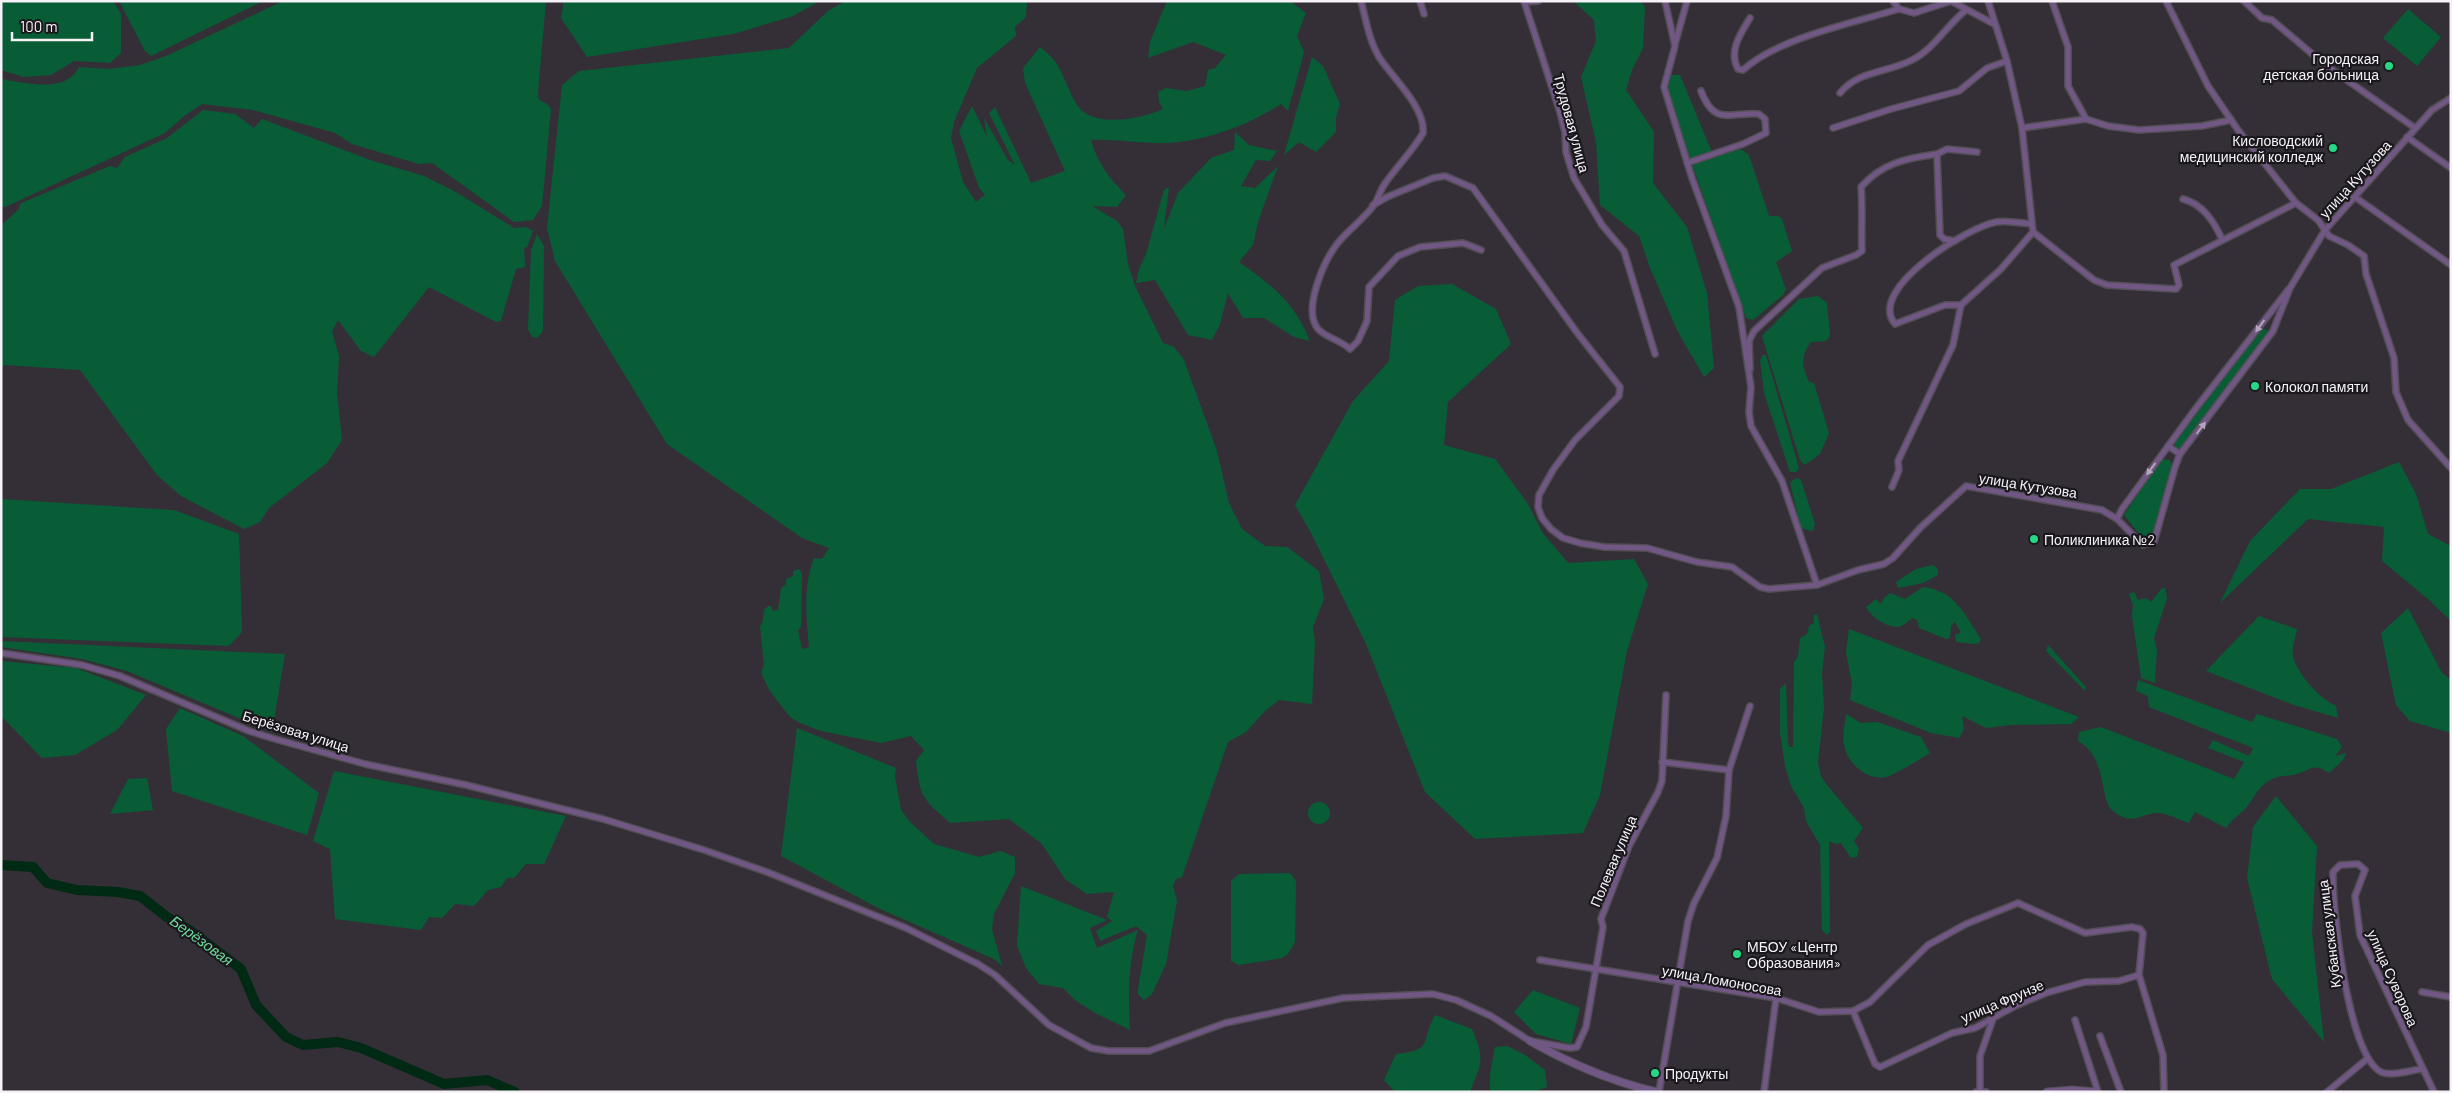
<svg xmlns="http://www.w3.org/2000/svg" width="2452" height="1093" font-family="Barlow,sans-serif">
<style>
.green{fill:#085d36}
.lines{fill:none;stroke-linecap:round;stroke-linejoin:round}
.river{stroke:#002a14;stroke-width:10}
.minor-casing{stroke:#534e56;stroke-width:8}
.tertiary-casing{stroke:#534e56;stroke-width:9}
.minor{stroke:#715783;stroke-width:5}
.tertiary{stroke:#715783;stroke-width:7}
.oneway{fill:#b4a4be}
.poi-dot{fill:#26d886;stroke:#1a181c;stroke-width:2}
.labels{text-anchor:middle;dominant-baseline:central;stroke-width:4.5;stroke-linejoin:round;paint-order:stroke}
.poi-label{font-size:14px;fill:#f6f2f8;stroke:#1a181c;text-anchor:start}
.street-label{font-size:14px;fill:#f6f2f8;stroke:#1a181c}
.water-label{font-size:15px;font-style:italic;fill:#6dda9b;stroke:#1a181c}
</style>
<rect width="100%" height="100%" fill="#342f37"/>
<g class="green">
<path d="M1 1H113L121 14V53L110 63 74 61 51 75 24 77 1 70Z"/>
<path d="M119 1H263L151 56 145 51Z"/>
<path d="M283 1H546L538 92 539 100 547 104 551 109 542 206 533 220 514 222 432 163 419 164 352 144 335 133 253 110 202 104 184 116 165 133 5 207H1V79C26 83 66 94 79 67L109 69 140 65 166 56Z"/>
<path d="M564 1H820L793 16 733 34 587 57 561 18Z"/>
<path d="M846 1H1027L1026 17 1015 27 1016 36 977 68 954 122 951 138 963 182 976 202 985 195 979 188 959 131 972 106 987 137 984 118 1008 160 1015 165 989 113 995 107 1031 183 1065 171 1025 83 1023 68 1040 47C1045 51 1050 55 1054 60 1064 73 1068 91 1077 105 1092 129 1142 119 1163 109L1159 102 1158 92 1166 88 1187 91 1205 86 1208 70 1215 68 1226 55 1193 42 1148 58 1150 42 1167 1H1290L1306 13 1297 36 1304 52 1288 111 1281 104C1249 125 1206 141 1168 143 1142 144 1116 139 1091 140 1097 163 1110 179 1126 195L1117 207 1092 206 1117 221 1123 229 1128 264 1135 286 1163 343 1174 347 1184 360 1217 451 1229 503 1242 529 1265 546 1287 547 1319 571 1324 599 1313 627 1315 641 1312 704 1279 700 1264 712 1246 732 1228 742 1182 877 1176 879 1173 886 1177 901 1166 964 1152 994 1144 1000 1138 994V989L1147 935 1136 926 1100 941 1096 931 1112 921 1107 917 1114 892 1087 894 1065 879 1042 844 1009 819 950 823C923 799 920 798 916 761L924 750 911 736 881 743 821 731 800 723 790 717 769 690 761 672 764 666 760 626 762 624 764 610 768 606H771L773 611 778 610 781 588 786 585V579L793 576V571L799 569 802 573 801 627 798 630 802 649 809 647C806 618 803 586 814 558L822 559 829 548 802 538 667 444 555 261 547 228 562 85 579 71 789 48 829 10Z"/>
<path d="M1573 1H1640L1645 7 1643 48 1632 70 1626 90 1654 132 1653 183 1687 227 1707 293 1714 368 1704 377 1678 332 1650 268 1639 236 1600 205 1596 142 1581 77 1596 41 1594 20Z"/>
<path d="M2408 9 2441 37 2417 66 2383 38Z"/>
<path d="M1312 57 1323 66 1340 104 1336 118V132L1316 152 1299 142 1284 155Z"/>
<path d="M1670 75H1680L1714 157 1741 149 1749 155 1769 216H1778L1782 219 1792 251 1776 262 1786 289 1783 295 1753 320 1746 318 1666 90Z"/>
<path d="M203 110 235 114 254 128 262 119 373 161 424 176 454 191 514 228 526 227 533 231 527 247 524 248 525 267 516 269 501 321 496 322 429 287 374 357 361 351 338 320 332 331 339 356 337 392 342 440 327 463 269 508 260 522 244 529 181 496 157 475 80 370 5 365 1 368V225L18 210 21 203 110 166 117 168 125 157 167 138Z"/>
<path d="M1235 132 1249 145 1277 151 1270 161 1256 160 1241 186 1255 188 1278 166 1258 222 1253 245 1239 262C1273 286 1294 302 1310 341L1294 337 1264 318H1243L1228 293 1220 324 1212 340 1188 335 1155 280 1136 283 1139 269 1146 254 1164 190 1169 187 1164 229 1178 193 1211 158 1234 150Z"/>
<path d="M537 234 544 246 543 331 537 338 532 337 528 329 531 250Z"/>
<path d="M1452 284 1496 309 1511 344 1448 402 1444 445 1495 459 1528 504 1542 532 1568 563 1634 559 1648 584 1627 651 1600 795 1583 833 1475 839 1425 792 1366 644 1311 533 1295 505 1353 401 1389 361 1395 300 1418 286Z"/>
<path d="M1818 296 1827 303 1830 336 1826 341 1811 342C1800 357 1802 366 1809 382L1814 383 1829 433 1820 454 1805 465 1800 460 1762 336 1799 299Z"/>
<path d="M2262 327 2269 332 2182 449H2177L2174 443Z"/>
<path d="M1763 355H1766L1799 468 1796 472H1790L1764 393 1760 360Z"/>
<path d="M2161 459 2170 460 2172 466 2152 536 2147 540H2144L2124 515Z"/>
<path d="M2399 462 2416 494 2428 534 2451 546V621L2428 599 2382 561 2384 527 2308 519 2220 603 2250 541 2300 489H2331Z"/>
<path d="M1797 478 1801 480 1815 524 1813 531 1803 529 1800 525 1790 482Z"/>
<path d="M1 499 174 510 239 534 242 632 229 646 1 637Z"/>
<path d="M1933 565 1938 569V575L1923 583 1898 588 1896 582 1916 569Z"/>
<path d="M1923 587C1956 591 1964 614 1981 639L1979 643 1973 644 1956 642 1955 634 1961 633 1955 622 1951 626 1950 638 1946 639 1919 628 1917 620 1912 618C1908 621 1904 626 1898 627 1886 627 1871 617 1866 607L1876 599 1881 604 1884 598 1890 593 1905 599Z"/>
<path d="M2162 588H2165L2167 598 2154 638 2157 650 2155 683 2141 678 2132 616 2133 605 2129 594 2134 592 2138 600 2146 598 2151 602Z"/>
<path d="M2408 608 2442 673 2451 680V733L2410 721 2396 705 2381 633Z"/>
<path d="M1817 614 1825 647 1822 673 1824 707 1818 763 1821 776 1826 784 1863 828 1854 841 1859 849 1857 857 1851 858 1841 843 1836 844 1829 841 1830 932 1827 935 1822 930 1820 845 1806 821 1804 808 1791 786 1785 766 1780 733V689L1786 683 1788 741 1789 747H1793L1794 662 1798 656 1800 638 1807 634 1809 626 1814 623V615Z"/>
<path d="M2259 616 2297 629C2296 637 2291 649 2293 656 2297 674 2320 699 2336 706L2338 718 2294 705 2206 671Z"/>
<path d="M1849 629 2079 717 2071 724 2011 725 1986 728 1962 716 1964 729 1959 738 1931 733 1850 700 1852 684 1846 652Z"/>
<path d="M1 641 285 654 272 732 127 671 82 659 1 647Z"/>
<path d="M2048 645 2086 687 2085 691 2046 651Z"/>
<path d="M1 661 76 668 146 695 117 730 75 755 42 758 1 716Z"/>
<path d="M2138 680 2252 722 2257 714 2337 739 2342 747 2335 756 2346 753 2343 760 2329 773C2313 763 2313 769 2297 774 2291 776 2284 775 2277 777 2258 784 2257 795 2245 809 2239 815 2231 820 2226 828L2195 812 2189 823C2180 820 2165 812 2156 813 2138 815 2132 826 2113 811 2099 801 2108 757 2078 741L2079 732 2101 727 2234 779 2244 762 2208 748 2213 740 2249 756 2253 748 2149 707 2148 696 2136 691Z"/>
<path d="M180 708 243 736 319 793 307 835 172 791 166 729Z"/>
<path d="M1846 714 1861 723 1877 722 1921 737 1930 753C1923 758 1892 776 1886 777 1867 781 1847 763 1844 745 1842 736 1845 723 1846 714Z"/>
<path d="M797 728 896 768 895 777 901 810 910 822 934 844 979 857 1001 851 1015 857V873L994 914 992 929 1002 966 994 959 878 908 781 856Z"/>
<path d="M334 771 566 816 544 864H526L514 878H507L501 887 488 890 474 906 455 904 442 918 429 917 421 930 335 919 330 849 313 841Z"/>
<path d="M147 778 153 810 110 814 128 779Z"/>
<path d="M2276 796 2317 846 2312 932 2324 1042 2272 979 2247 878 2253 827Z"/>
<circle cx="1319" cy="813" r="11"/>
<path d="M1290 873 1296 881 1295 942 1288 954 1282 958 1239 965 1231 961V881L1239 874Z"/>
<path d="M1021 886 1107 920 1090 928 1097 948 1138 930C1128 962 1128 997 1130 1030L1095 1013 1075 1000 1063 988 1039 984 1026 968 1017 946Z"/>
<path d="M1533 990 1580 1008 1571 1044 1536 1034 1514 1012Z"/>
<path d="M1435 1015 1472 1029C1485 1059 1482 1062 1470 1092H1395L1384 1080 1396 1054C1435 1050 1420 1042 1435 1015Z"/>
<path d="M1507 1046 1525 1055 1545 1070 1547 1087 1533 1092H1490V1074L1495 1047Z"/>
</g>
<g class="lines">
<path class="river" d="M1 865 33 867 47 883 77 890 118 892 140 896 167 917 188 929 241 969 256 1005 286 1037 303 1045 338 1042 361 1048 444 1084 487 1080 515 1092"/>
<defs>
<g id="minor">
<path d="M1361 1C1366 20 1369 40 1379 57 1392 77 1426 108 1423 133 1412 152 1396 167 1384 185 1380 191 1378 199 1374 205 1363 220 1348 230 1337 244 1324 261 1302 310 1318 329 1325 337 1342 341 1350 349L1358 341 1367 321 1369 287 1398 256 1420 247 1463 243 1481 250"/>
<path d="M1420 1 1424 14"/>
<path d="M1524 1 1560 112 1565 132 1566 152 1574 178 1602 225 1624 251 1655 354"/>
<path d="M1665 1 1675 46 1664 87 1692 178 1739 307 1751 387 1749 412 1751 426 1782 481 1817 585"/>
<path d="M1893 1 1899 9 1914 13 1951 1"/>
<path d="M1951 1 1994 24"/>
<path d="M1988 1 2007 61 2022 128 2033 232"/>
<path d="M2052 1 2068 47V86L2086 119"/>
<path d="M2166 1 2208 86 2238 130 2296 203 2318 220 2329 236 2348 245 2364 256 2366 274 2394 358 2396 392 2408 420 2451 468"/>
<path d="M2244 1 2262 18 2272 20 2324 64 2415 128"/>
<path d="M1525 2 1538 1"/>
<path d="M1750 18C1741 33 1728 51 1738 69L1743 70C1778 38 1853 23 1899 9"/>
<path d="M1675 44 1687 1"/>
<path d="M1840 93C1859 70 1887 73 1912 60 1934 49 1947 25 1966 10"/>
<path d="M1833 128 1891 109 1959 91 1987 68 2007 61"/>
<path d="M2022 128 2086 119 2108 126 2139 130 2202 126 2231 120"/>
<path d="M2407 137 2451 168"/>
<path d="M1937 154 1947 149 1977 152"/>
<path d="M1687 163 1743 144 1766 133 1765 119 1759 114C1732 111 1715 128 1701 91"/>
<path d="M2355 197 2451 265"/>
<path d="M2183 199C2203 204 2214 222 2222 239"/>
<path d="M1373 205 1387 197 1433 178 1445 176 1473 188 1578 334 1620 387 1619 396 1575 440 1553 470 1539 495 1538 507 1542 518 1551 529 1563 538 1580 543 1604 547 1647 548 1697 562 1732 567 1760 587 1769 589 1817 585 1858 570 1884 564 1893 558 1920 528 1966 486 2102 510 2117 519 2143 545 2154 542 2175 467 2180 454 2273 331 2290 288 2325 230 2432 110 2451 98"/>
<path d="M2031 224C2021 223 2006 220 1996 222 1968 227 1866 289 1895 324L1945 305H1961L2001 269 2033 232"/>
<path d="M2033 232 2094 280 2107 285 2176 289 2179 285 2174 265 2296 203"/>
<path d="M1750 369 1749 341 1754 331 1822 268 1856 255 1862 251C1861 229 1863 209 1861 187 1882 163 1907 158 1937 154L1940 235 1944 239 1955 241"/>
<path d="M2168 446 2180 454"/>
<path d="M1892 487 1899 470 1898 461 1953 345 1961 305"/>
<path d="M2117 519 2122 509 2196 408 2288 290"/>
<path d="M1 653 82 665 120 676 249 731 275 739 365 764 466 785 603 819 704 850 767 872 906 928 978 964 995 975 1049 1025 1091 1048 1109 1051H1149L1225 1023 1343 998 1433 994 1456 1000 1491 1016 1530 1041 1570 1048 1577 1047 1586 1027 1603 927 1601 919 1629 846 1658 792 1662 781 1666 695"/>
<path d="M1662 762 1729 770"/>
<path d="M1540 960 1776 998 1819 1012 1853 1011 1870 1002 1928 945 1966 924 2018 903 2085 933 2132 927 2140 929 2143 933 2139 975 2163 1055 2164 1092"/>
<path d="M2422 992 2451 997"/>
<path d="M1853 1011 1875 1064 1880 1067 1952 1033 1975 1028 2015 1006 2046 993 2085 982 2119 981 2139 975"/>
<path d="M2075 1020 2098 1092"/>
<path d="M2100 1036 2121 1092"/>
<path d="M2422 1069C2411 1070 2391 1077 2381 1072 2348 1055 2332 909 2333 872L2340 865 2358 864 2365 870 2355 896 2360 935 2434 1092"/>
<path d="M1980 1091V1056L1993 1019"/>
<path d="M1659 1092 1688 921 1694 903 1717 858 1726 816 1729 770 1750 706"/>
<path d="M1764 1092 1776 998"/>
<path d="M1976 1092H1986"/>
<path d="M2327 1092 2367 1059"/>
</g>
<g id="tertiary">
<path d="M1530 1041C1569 1063 1613 1082 1657 1092"/>
<path d="M2047 1092 2072 1090 2096 1092"/>
</g>
</defs>
<use href="#minor" class="minor-casing"/>
<use href="#tertiary" class="tertiary-casing"/>
<use href="#minor" class="minor"/>
<use href="#tertiary" class="tertiary"/>
</g>
<defs><path id="oneway-solid" d="M-6-.8H1V-3.2L6.5 0L1 3.2V.8H-6Z" transform="scale(1.25)"/></defs>
<g class="oneway">
<use href="#oneway-solid" transform="translate(2260 326) rotate(126)"/>
<use href="#oneway-solid" transform="translate(2201 428) rotate(-53)"/>
<use href="#oneway-solid" transform="translate(2151 469) rotate(126)"/>
</g>
<g class="poi-dot">
<circle cx="2389" cy="66" r="5"/>
<circle cx="2333" cy="148" r="5"/>
<circle cx="2255" cy="386" r="5"/>
<circle cx="2034" cy="539" r="5"/>
<circle cx="1737" cy="954" r="5"/>
<circle cx="1655" cy="1073" r="5"/>
</g>
<g class="labels">
<g class="poi-label">
<text x="2379" y="58" text-anchor="end">Городская<tspan x="2379" dy="16">детская больница</tspan></text>
<text x="2323" y="140" text-anchor="end">Кисловодский<tspan x="2323" dy="16">медицинский колледж</tspan></text>
<text x="2265" y="386">Колокол памяти</text>
<text x="2044" y="539">Поликлиника №2</text>
<text x="1747" y="946">МБОУ «Центр<tspan x="1747" dy="16">Образования»</tspan></text>
<text x="1665" y="1073">Продукты</text>
</g>
<g class="street-label">
<text transform="translate(1572 123) rotate(75)">Трудовая улица</text>
<text transform="translate(2355 179) rotate(-48)">улица Кутузова</text>
<text transform="translate(2028 485) rotate(9)">улица Кутузова</text>
<text transform="translate(296 731) rotate(17)">Берёзовая улица</text>
<text transform="translate(1613 861) rotate(-67)">Полевая улица</text>
<text transform="translate(2329 934) rotate(-97)">Кубанская улица</text>
<text transform="translate(2393 978) rotate(66)">улица Суворова</text>
<text transform="translate(1722 980) rotate(10)">улица Ломоносова</text>
<text transform="translate(2002 1001) rotate(-23)">улица Фрунзе</text>
</g>
<g class="water-label">
<text transform="translate(202 940) rotate(36)">Берёзовая</text>
</g>
</g>
<rect width="2452" height="1093" fill="none" stroke="#f6f2f8" stroke-width="5"/>
<path d="M12 32v8h80v-8" fill="none" stroke="#f6f2f8" stroke-width="2.5"/>
<text x="20" y="32" font-size="15" fill="#f6f2f8" stroke="#1a181c" stroke-width="4" paint-order="stroke">100 m</text>
</svg>
